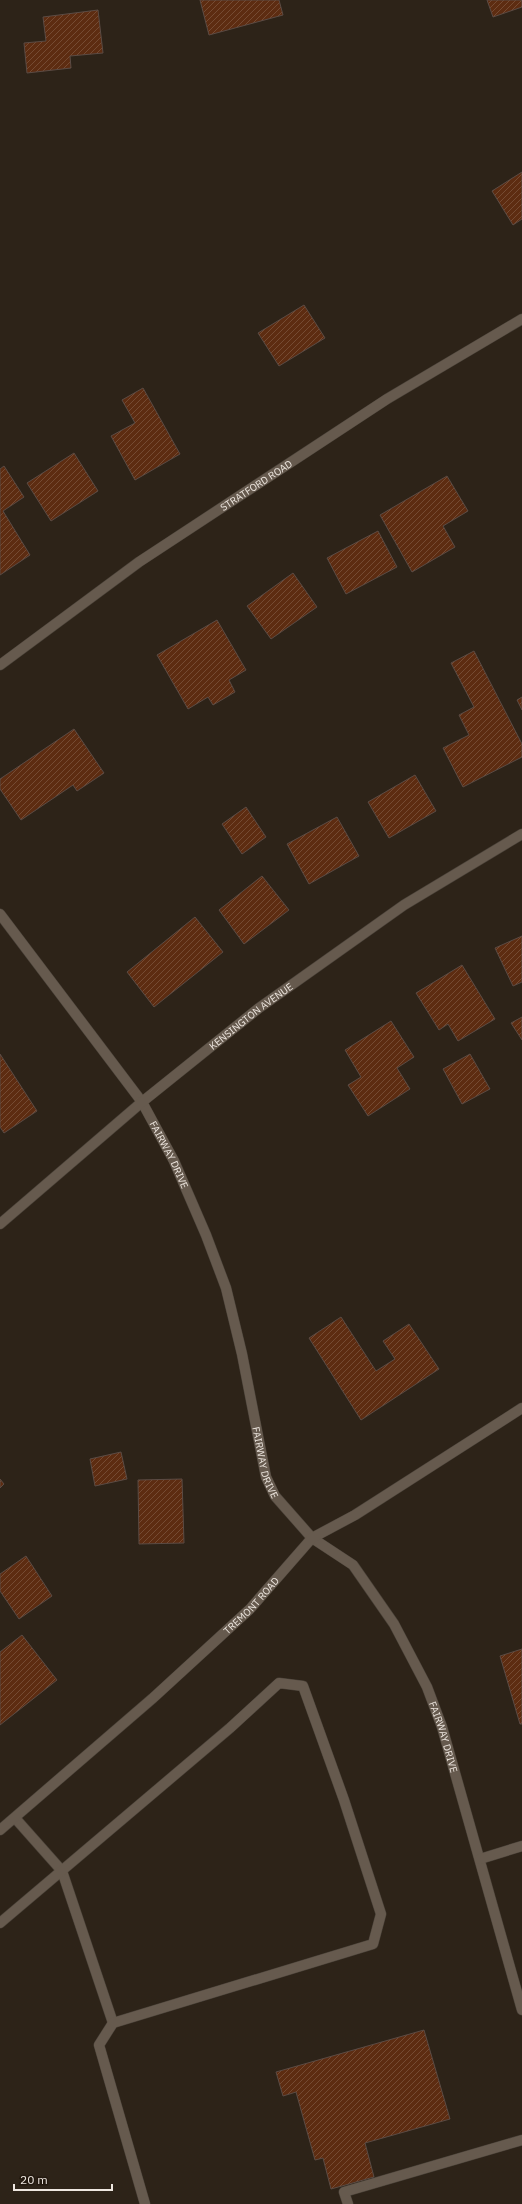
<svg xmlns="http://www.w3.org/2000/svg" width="522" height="2204" font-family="'IBM Plex Sans',sans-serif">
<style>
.building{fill:url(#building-hatch);stroke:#5b4b44}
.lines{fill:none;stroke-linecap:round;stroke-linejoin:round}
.service-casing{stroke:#494138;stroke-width:11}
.minor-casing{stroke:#494138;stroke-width:11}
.service{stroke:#665a4e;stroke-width:10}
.minor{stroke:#665a4e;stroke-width:10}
.labels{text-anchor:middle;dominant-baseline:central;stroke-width:3.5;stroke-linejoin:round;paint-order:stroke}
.street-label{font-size:10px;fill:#eee7e0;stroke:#23190f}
</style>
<defs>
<pattern id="building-hatch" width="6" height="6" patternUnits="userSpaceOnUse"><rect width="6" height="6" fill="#5d2c11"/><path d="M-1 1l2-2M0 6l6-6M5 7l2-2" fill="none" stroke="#754b33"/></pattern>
</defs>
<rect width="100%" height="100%" fill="#2d2318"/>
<g class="building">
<path d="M200 0H279L283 15 209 35Z"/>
<path d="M487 0H522V7L493 17Z"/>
<path d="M98 10 103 53 70 56 71 68 27 73 24 43 46 41 43 17Z"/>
<path d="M522 172V219L513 225 492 191Z"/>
<path d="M304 305 325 338 279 366 258 333Z"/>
<path d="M143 388 180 454 135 480 111 436 135 423 122 400Z"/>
<path d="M74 453 98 491 51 521 27 483Z"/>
<path d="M4 466 24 497 3 511 30 555 0 575V469Z"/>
<path d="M447 476 468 511 443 526 455 547 412 572 380 515Z"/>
<path d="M378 531 397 567 346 594 327 558Z"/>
<path d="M293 573 317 607 271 639 247 606Z"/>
<path d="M217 620 246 670 229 680 235 692 213 705 208 697 188 709 157 655Z"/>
<path d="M474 651 522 744V757L463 787 443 748 469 735 459 715 474 707 451 663Z"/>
<path d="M522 697V710L517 700Z"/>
<path d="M74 729 104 773 77 791 73 785 21 820 0 789V779Z"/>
<path d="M415 775 436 811 389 838 368 802Z"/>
<path d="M246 807 266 837 242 854 222 824Z"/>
<path d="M337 817 359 856 309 884 287 844Z"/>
<path d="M262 876 289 910 244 944 219 910Z"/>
<path d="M195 917 223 952 154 1007 127 972Z"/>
<path d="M522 936V982L513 986 495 948Z"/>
<path d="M462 965 495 1019 458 1041 448 1024 439 1030 416 993Z"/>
<path d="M522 1017V1040L511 1023Z"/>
<path d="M391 1021 414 1057 397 1068 410 1089 368 1116 348 1085 361 1077 345 1050Z"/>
<path d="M0 1054 37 1111 4 1133 0 1127Z"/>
<path d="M470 1054 490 1089 462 1104 443 1069Z"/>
<path d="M341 1317 376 1371 395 1359 383 1341 409 1324 439 1369 361 1420 309 1338Z"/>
<path d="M121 1452 127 1479 95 1486 90 1459Z"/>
<path d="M0 1479 4 1484 0 1488Z"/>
<path d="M182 1479 184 1543 139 1544 138 1480Z"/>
<path d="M26 1556 52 1596 19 1619 0 1591V1574Z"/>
<path d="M22 1635 57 1680 0 1725V1652Z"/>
<path d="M522 1649V1724H520L500 1656Z"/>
<path d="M424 2030 450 2119 365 2143 374 2177 331 2189 323 2158 315 2160 296 2092 283 2096 276 2072Z"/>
</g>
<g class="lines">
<defs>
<g id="service">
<path d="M15 1818 62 1871 113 2023"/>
<path d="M0 1923 230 1728 279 1683 303 1686 344 1800 381 1914 373 1944 113 2023 99 2045 145 2204"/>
<path d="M348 2204 344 2192 522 2140"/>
</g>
<g id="minor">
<path id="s1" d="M0 665 139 562 387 399 522 319"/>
<path id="s2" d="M0 914 142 1102 174 1161 206 1235 226 1288 242 1354 266 1477 275 1496 312 1538 353 1565 394 1624 427 1687 442 1727 522 2010"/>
<path id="s3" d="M0 1224 142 1102 259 1008 404 905 522 834"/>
<path id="s4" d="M0 1830 153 1698 250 1609 312 1538 355 1515 522 1408"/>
<path d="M480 1859 522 1846"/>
</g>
</defs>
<use href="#service" class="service-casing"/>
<use href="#minor" class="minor-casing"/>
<use href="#service" class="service"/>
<use href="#minor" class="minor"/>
</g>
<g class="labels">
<g class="street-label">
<text stroke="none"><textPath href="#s1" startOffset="313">STRATFORD ROAD</textPath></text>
<text stroke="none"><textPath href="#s3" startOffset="326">KENSINGTON AVENUE</textPath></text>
<text stroke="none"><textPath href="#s2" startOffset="295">FAIRWAY DRIVE</textPath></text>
<text stroke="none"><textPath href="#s2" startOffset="619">FAIRWAY DRIVE</textPath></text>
<text stroke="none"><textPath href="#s4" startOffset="337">TREMONT ROAD</textPath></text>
<text stroke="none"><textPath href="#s2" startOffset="955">FAIRWAY DRIVE</textPath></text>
</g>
</g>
<path d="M14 2184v6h98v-6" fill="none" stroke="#eee7e0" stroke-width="2"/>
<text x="20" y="2184" font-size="12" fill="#eee7e0" stroke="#23190f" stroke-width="3" paint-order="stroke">20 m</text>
</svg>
